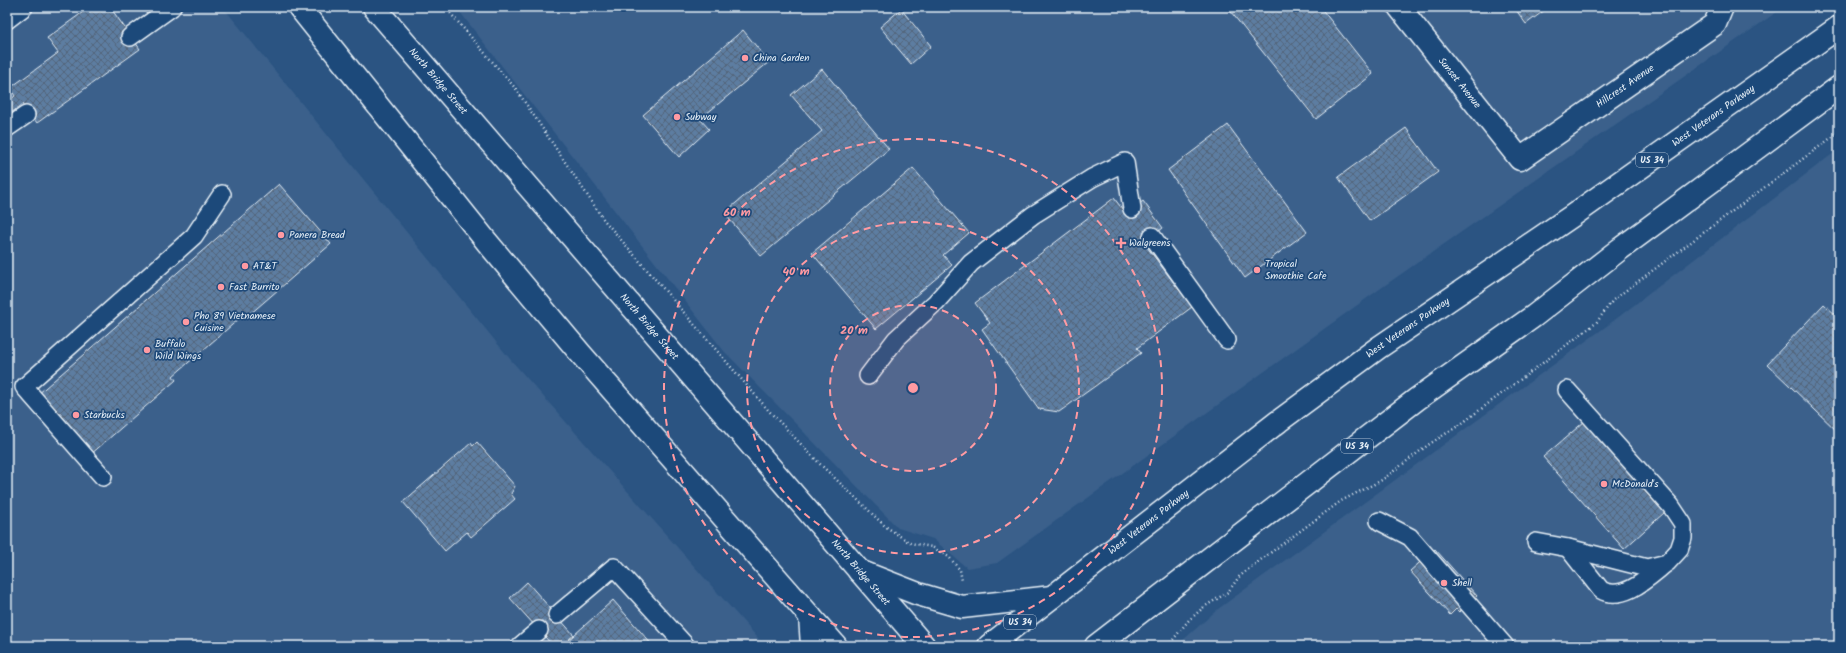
<svg xmlns="http://www.w3.org/2000/svg" width="1846" height="653" font-family="Kalam,sans-serif">
<style>
.built{fill:#3a608b}
.building{fill:url(#building-cross-hatch);stroke:#e8f1f8}
.lines{fill:none;stroke-linecap:round;stroke-linejoin:round}
.lane-casing{stroke:#e8f1f8;stroke-width:20}
.street-casing{stroke:#e8f1f8;stroke-width:25}
.primary-casing{stroke:#e8f1f8;stroke-width:25}
.highway-casing{stroke:#e8f1f8;stroke-width:25}
.path{stroke:#e8f1f8;stroke-width:2.5;stroke-dasharray:1 3;stroke-linecap:butt}
.lane{stroke:#1f4a7a;stroke-width:17}
.street{stroke:#1f4a7a;stroke-width:22}
.primary{stroke:#1f4a7a;stroke-width:22}
.highway{stroke:#1f4a7a;stroke-width:22}
.ring{fill:none;stroke:#ff9aa2;stroke-width:2;stroke-dasharray:7 5}
.poi-dot{fill:#ff9aa2;stroke:#1f4a7a;stroke-width:1.5}
.labels{text-anchor:middle;dominant-baseline:central;stroke-width:3.5;stroke-linejoin:round;paint-order:stroke}
.shield{fill:#1f4a7a;stroke:#acbfd2;stroke-width:1}
.shield-label{font-size:9px;font-weight:bold;fill:#e8f1f8}
.poi-label{font-size:10px;fill:#e8f1f8;stroke:#1f4a7a;text-anchor:start}
.street-label{font-size:10px;fill:#e8f1f8;stroke:#1f4a7a}
.centre{fill:#ff9aa2;stroke:#1f4a7a;stroke-width:2}
.ring-label{font-size:12px;text-anchor:middle;font-weight:bold;fill:#ff9aa2;stroke:#1f4a7a;stroke-width:3.5;stroke-linejoin:round;paint-order:stroke}
</style>
<defs>
<pattern id="building-cross-hatch" width="8" height="8" patternUnits="userSpaceOnUse"><rect width="8" height="8" fill="#5d7da1"/><path d="M0 0l8 8M0 8l8-8" fill="none" stroke="#53657a"/></pattern>
</defs>
<rect width="100%" height="100%" fill="#2b5482"/>
<filter id="ink" filterUnits="userSpaceOnUse"><feTurbulence type="fractalNoise" baseFrequency=".025" numOctaves="2"/><feDisplacementMap in="SourceGraphic" scale="8" xChannelSelector="R" yChannelSelector="G"/><feConvolveMatrix kernelMatrix="1 2 1 2 8 2 1 2 1" color-interpolation-filters="sRGB"/></filter>
<g filter="url(#ink)">
<g class="built">
<path d="M7 7H223L510 359 765 646H7Z"/>
<path d="M456 7H1784L1384 286 997 563 967 568 933 539 898 528 724 351Z"/>
<path d="M1839 149V646H1179L1182 641 1218 609 1608 325Z"/>
</g>
<g class="building">
<path d="M90 7H110L140 49 37 123 23 104 7 116V102L15 96 10 88 58 53 47 38Z"/>
<path d="M1227 7H1320L1373 74 1316 119Z"/>
<path d="M1514 7H1549L1526 24Z"/>
<path d="M901 9 931 46 911 64 880 27Z"/>
<path d="M743 30 769 62 700 119 709 129 679 157 643 115Z"/>
<path d="M822 69 889 149 761 256 724 213 822 131 791 95Z"/>
<path d="M1228 125 1307 232 1245 278 1168 170Z"/>
<path d="M1406 128 1438 172 1370 221 1338 177Z"/>
<path d="M913 168 969 233 943 255 952 265 876 329 812 253Z"/>
<path d="M279 184 331 244 249 315 247 312 173 376 176 380 90 455 37 395Z"/>
<path d="M1114 198 1126 214 1143 201 1163 228 1144 243 1192 307 1137 348 1141 353 1059 412 1039 409 982 329 990 323 975 303Z"/>
<path d="M1824 304 1839 318V433L1767 364Z"/>
<path d="M1585 421 1665 512 1624 549 1543 457Z"/>
<path d="M477 442 515 486 511 494 515 499 471 537 467 532 445 551 403 502 471 443 473 446Z"/>
<path d="M1435 549 1477 596 1459 612 1456 609 1450 615 1410 571Z"/>
<path d="M527 582 574 635 561 646H553L510 598Z"/>
<path d="M613 600 653 646H561L574 635Z"/>
</g>
<g class="lines">
<defs>
<g id="lane">
<path d="M7 20 24 7"/>
<path d="M130 37 172 7"/>
<path d="M7 128 26 115"/>
<path d="M1152 236 1227 340"/>
<path d="M868 376 896 339 936 302 971 263 1033 215 1092 178 1125 162 1132 209"/>
<path d="M103 477 24 387 194 236 222 194"/>
<path d="M1379 521 1410 537 1505 646"/>
<path d="M1536 542 1568 548 1647 568 1667 563 1679 550 1683 538V524L1671 506 1567 390"/>
<path d="M1568 548 1601 590C1623 602 1648 578 1664 565"/>
<path d="M557 615 614 567 686 646"/>
<path d="M520 646 539 630"/>
</g>
<g id="street">
<path id="s1" d="M1399 7 1520 159 1715 24 1722 7"/>
</g>
<g id="primary">
<path d="M859 571 918 594 962 607 1052 597"/>
<path d="M810 616 812 646"/>
<path id="s2" d="M989 646 1279 421 1378 348 1572 216 1839 27"/>
<path d="M1096 646 1417 399 1534 316 1620 249 1839 87"/>
</g>
<g id="highway">
<path d="M299 7 487 242 580 353 836 646"/>
<path id="s3" d="M374 7 924 646"/>
</g>
</defs>
<use href="#lane" class="lane-casing"/>
<use href="#street" class="street-casing"/>
<use href="#primary" class="primary-casing"/>
<use href="#highway" class="highway-casing"/>
<g class="path">
<path d="M445 7 516 89 604 220 769 411 820 464 885 526 910 543 932 547 949 557 960 570 962 581"/>
<path d="M1168 646 1188 621 1204 607 1228 592 1239 577 1251 567 1341 501 1382 480 1428 445 1461 424 1596 323 1613 300 1839 132"/>
</g>
<use href="#lane" class="lane"/>
<use href="#street" class="street"/>
<use href="#primary" class="primary"/>
<use href="#highway" class="highway"/>
</g>
</g>
<circle cx="913" cy="388" r="83" fill="#ff9aa2" fill-opacity=".12"/>
<g class="ring">
<circle cx="913" cy="388" r="83"/>
<circle cx="913" cy="388" r="166"/>
<circle cx="913" cy="388" r="249"/>
</g>
<g class="poi-dot">
<circle cx="745" cy="58" r="4"/>
<circle cx="677" cy="117" r="4"/>
<circle cx="281" cy="235" r="4"/>
<path d="M1119 237h4v4h4v4h-4v4h-4v-4h-4v-4h4z"/>
<circle cx="245" cy="266" r="4"/>
<circle cx="1257" cy="270" r="4"/>
<circle cx="221" cy="287" r="4"/>
<circle cx="186" cy="322" r="4"/>
<circle cx="147" cy="350" r="4"/>
<circle cx="76" cy="415" r="4"/>
<circle cx="1604" cy="484" r="4"/>
<circle cx="1444" cy="583" r="4"/>
</g>
<g class="labels">
<g class="shield">
<rect x="1636" y="153" width="32" height="14" rx="3"/>
<rect x="1341" y="439" width="32" height="14" rx="3"/>
<rect x="1004" y="615" width="32" height="14" rx="3"/>
</g>
<g class="shield-label">
<text x="1652" y="160">US 34</text>
<text x="1357" y="446">US 34</text>
<text x="1020" y="622">US 34</text>
</g>
<g class="poi-label">
<text x="753" y="58">China Garden</text>
<text x="685" y="117">Subway</text>
<text x="289" y="235">Panera Bread</text>
<text x="1129" y="243">Walgreens</text>
<text x="1265" y="264">Tropical<tspan x="1265" dy="12">Smoothie Cafe</tspan></text>
<text x="253" y="266">AT&amp;T</text>
<text x="229" y="287">Fast Burrito</text>
<text x="194" y="316">Pho 89 Vietnamese<tspan x="194" dy="12">Cuisine</tspan></text>
<text x="155" y="344">Buffalo<tspan x="155" dy="12">Wild Wings</tspan></text>
<text x="84" y="415">Starbucks</text>
<text x="1612" y="484">McDonald's</text>
<text x="1452" y="583">Shell</text>
</g>
<g class="street-label">
<text stroke="none"><textPath href="#s3" startOffset="98">North Bridge Street</textPath></text>
<text stroke="none"><textPath href="#s1" startOffset="97">Sunset Avenue</textPath></text>
<text stroke="none"><textPath href="#s1" startOffset="322">Hillcrest Avenue</textPath></text>
<text stroke="none"><textPath href="#s2" startOffset="898">West Veterans Parkway</textPath></text>
<text stroke="none"><textPath href="#s3" startOffset="422">North Bridge Street</textPath></text>
<text stroke="none"><textPath href="#s2" startOffset="526">West Veterans Parkway</textPath></text>
<text stroke="none"><textPath href="#s2" startOffset="202">West Veterans Parkway</textPath></text>
<text stroke="none"><textPath href="#s3" startOffset="746">North Bridge Street</textPath></text>
</g>
</g>
<circle cx="913" cy="388" r="6" class="centre"/>
<g class="ring-label">
<text x="737" y="216">60 m</text>
<text x="796" y="275">40 m</text>
<text x="854" y="334">20 m</text>
</g>
<rect width="1846" height="653" fill="none" stroke="#1f4a7a" stroke-width="24"/>
<rect x="12" y="12" width="1822" height="629" fill="none" stroke="#e8f1f8" stroke-width="1.5" filter="url(#ink)"/>
</svg>
